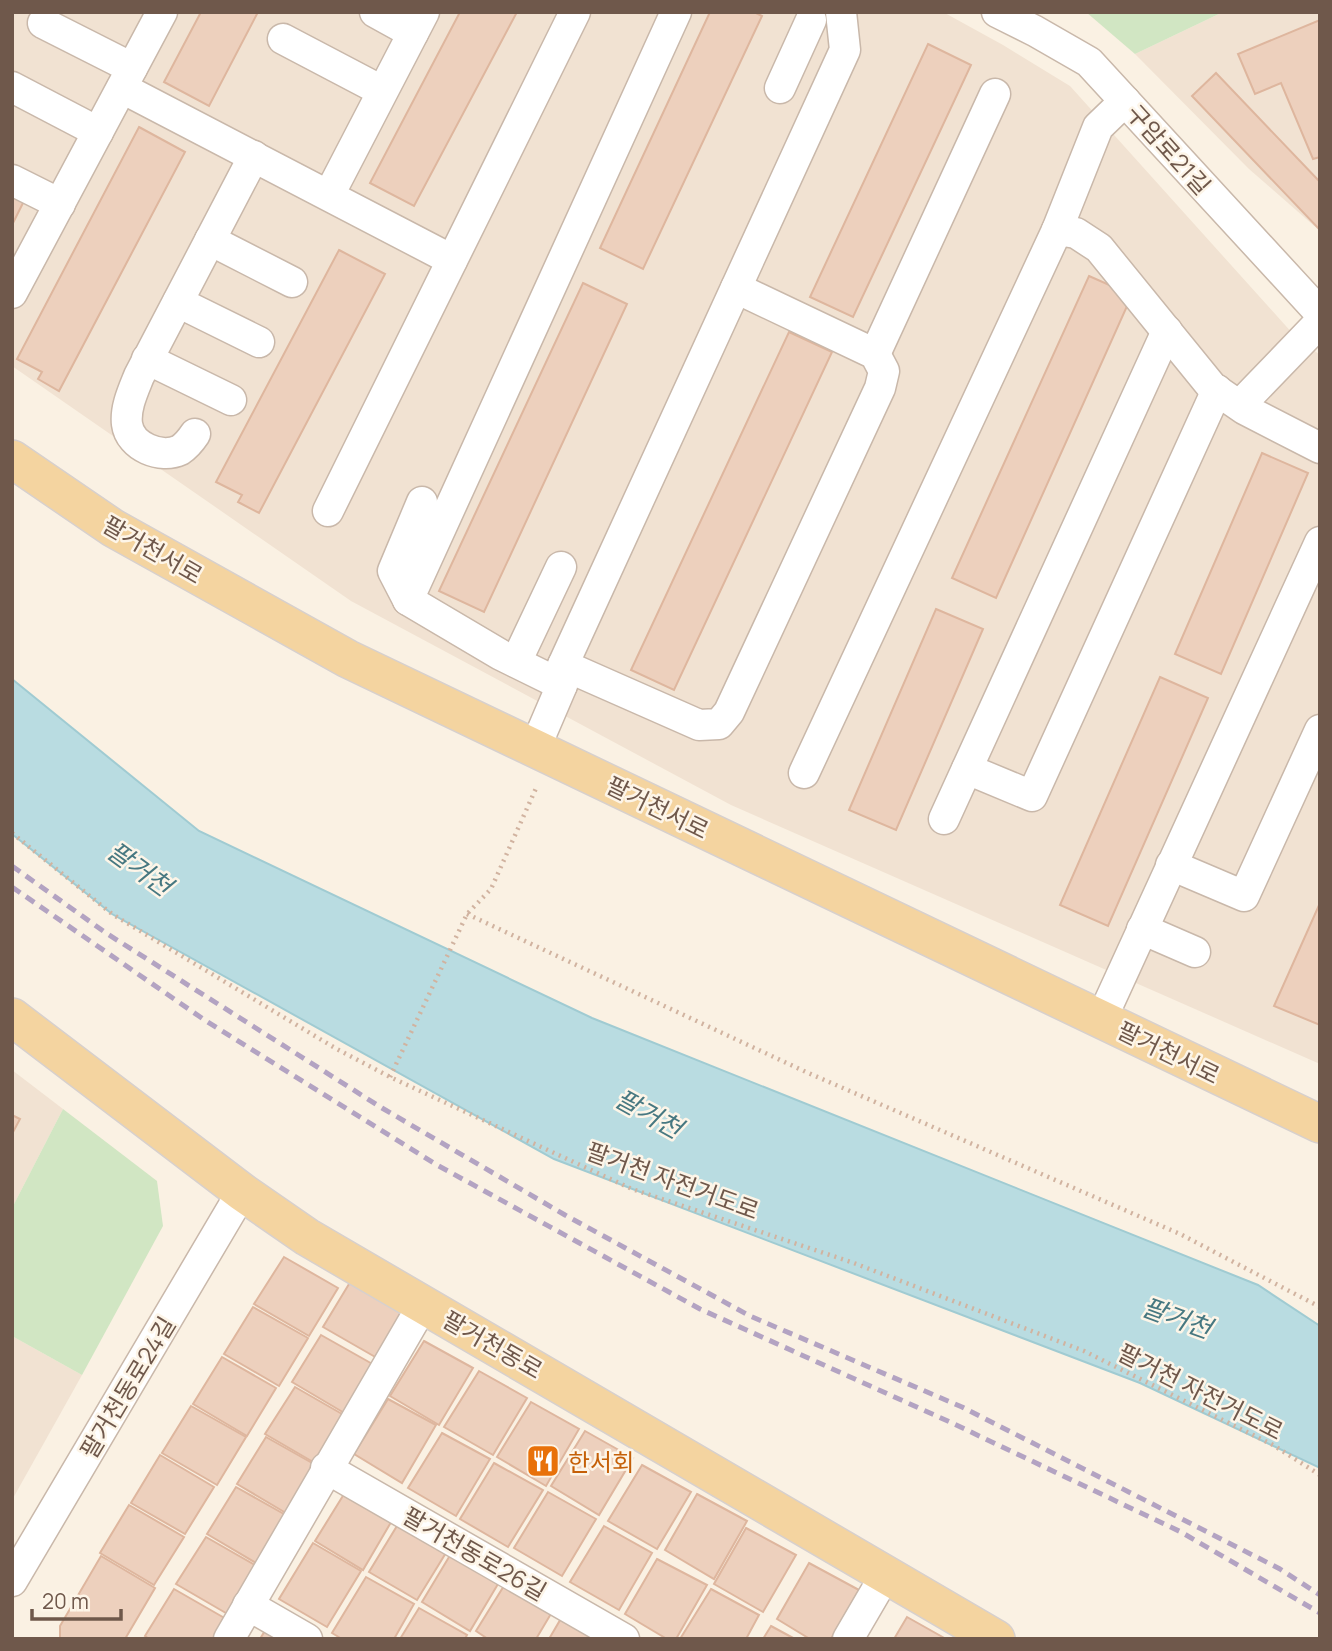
<svg xmlns="http://www.w3.org/2000/svg" width="1332" height="1651" font-family="Manrope,'Noto Sans KR',sans-serif">
<style>
.residential{fill:#f1e2d2}
.green{fill:#d1e6c3}
.water{fill:#b9dce1;stroke:#a0cbd2;stroke-width:2}
.building{fill:#edd0bd;stroke:#deb69e;stroke-width:2}
.lines{fill:none;stroke-linecap:round;stroke-linejoin:round}
.minor-casing{stroke:#c9b8aa;stroke-width:33}
.major-casing{stroke:#d7d0cd;stroke-width:40}
.path{stroke:#d1b3a0;stroke-width:4.5;stroke-dasharray:2 5;stroke-linecap:butt}
.minor{stroke:#fff;stroke-width:30}
.major{stroke:#f4d4a0;stroke-width:37}
.rail{stroke:#b3a3c2;stroke-width:5;stroke-dasharray:10 7;stroke-linecap:butt}
.labels{text-anchor:middle;dominant-baseline:central;stroke-width:5;stroke-linejoin:round;paint-order:stroke}
.street-label{font-size:24px;fill:#6f584b;stroke:#fdf5e8}
.food-label{font-size:24px;fill:#c56008;stroke:#fdf5e8;text-anchor:start}
.water-label{font-size:26px;font-style:italic;fill:#477881;stroke:#fdf5e8}
</style>
<rect width="100%" height="100%" fill="#faf1e3"/>
<g class="residential">
<path d="M12 12H943L1003 45 1070 86 1294 335 1320 355V1064L731 805 351 601 12 366Z"/>
<path d="M1223 12H1320V231L1249 169 1135 54Z"/>
<path d="M12 1070 63 1109 12 1208Z"/>
<path d="M12 1336 82 1375 12 1500Z"/>
</g>
<g class="green">
<path d="M1086 12H1223L1135 54Z"/>
<path d="M63 1109 157 1181 163 1226 82 1375 12 1336V1208Z"/>
</g>
<path class="water" d="M12 679 199 831 592 1018 1258 1285 1320 1326V1468L1140 1383 554 1159 112 914 12 834Z"/>
<g class="building">
<path d="M201 12H258L209 106 164 82Z"/>
<path d="M460 12H517L414 206 370 183Z"/>
<path d="M710 12H754L762 16 643 269 600 248Z"/>
<path d="M1320 20V157L1313 159 1281 83 1255 94 1238 54Z"/>
<path d="M928 44 971 65 853 317 810 297Z"/>
<path d="M1216 73 1320 182V230L1192 96Z"/>
<path d="M139 127 185 152 59 391 38 379 42 372 17 359Z"/>
<path d="M12 193 25 199 12 225Z"/>
<path d="M339 250 385 274 259 513 238 502 242 495 216 482Z"/>
<path d="M1089 276 1132 295 996 598 952 578Z"/>
<path d="M583 283 627 304 484 612 439 591Z"/>
<path d="M789 332 832 352 674 690 631 670Z"/>
<path d="M1262 453 1308 473 1221 674 1175 654Z"/>
<path d="M936 609 983 629 896 830 849 810Z"/>
<path d="M1160 677 1208 698 1108 926 1060 905Z"/>
<path d="M1320 903V1025L1274 1006Z"/>
<path d="M12 1115 20 1119 12 1134Z"/>
<path d="M284 1257 338 1288 309 1336 254 1304Z"/>
<path d="M352 1279 406 1310 377 1358 323 1327Z"/>
<path d="M253 1307 308 1338 279 1386 224 1354Z"/>
<path d="M321 1335 376 1366 346 1414 292 1382Z"/>
<path d="M424 1341 473 1368 439 1425 390 1396Z"/>
<path d="M222 1357 276 1388 247 1436 193 1404Z"/>
<path d="M479 1371 527 1398 493 1455 444 1427Z"/>
<path d="M295 1387 349 1418 320 1466 265 1434Z"/>
<path d="M388 1399 436 1425 402 1483 354 1454Z"/>
<path d="M531 1402 579 1429 546 1486 497 1457Z"/>
<path d="M191 1406 246 1437 217 1485 162 1453Z"/>
<path d="M585 1431 633 1458 599 1515 551 1486Z"/>
<path d="M442 1433 490 1459 456 1516 408 1488Z"/>
<path d="M266 1437 321 1468 291 1516 237 1484Z"/>
<path d="M160 1455 214 1487 185 1534 131 1503Z"/>
<path d="M494 1463 543 1490 508 1547 460 1519Z"/>
<path d="M642 1465 691 1492 657 1549 608 1521Z"/>
<path d="M349 1486 397 1512 363 1570 315 1541Z"/>
<path d="M236 1487 291 1518 261 1566 207 1534Z"/>
<path d="M548 1492 596 1519 562 1576 514 1548Z"/>
<path d="M697 1494 747 1521 714 1579 665 1550Z"/>
<path d="M129 1505 184 1537 154 1585 100 1553Z"/>
<path d="M403 1516 452 1543 417 1600 369 1572Z"/>
<path d="M604 1526 652 1553 619 1610 570 1582Z"/>
<path d="M746 1528 796 1555 763 1612 714 1584Z"/>
<path d="M206 1537 260 1568 231 1616 176 1584Z"/>
<path d="M313 1543 361 1571 327 1627 279 1599Z"/>
<path d="M455 1547 504 1574 470 1631 422 1602Z"/>
<path d="M101 1556 155 1588 125 1639H60V1626Z"/>
<path d="M657 1559 707 1585 676 1639H667L625 1614Z"/>
<path d="M809 1563 859 1590 831 1639H810L777 1619Z"/>
<path d="M510 1576 558 1602 536 1639H488L476 1631Z"/>
<path d="M366 1577 414 1604 394 1639H342L332 1633Z"/>
<path d="M174 1589 228 1620 217 1639H149L145 1636Z"/>
<path d="M711 1589 759 1615 746 1639H680Z"/>
<path d="M419 1608 467 1635 465 1639H400Z"/>
<path d="M566 1610 614 1639H549Z"/>
<path d="M907 1617 946 1639H894Z"/>
<path d="M270 1622 301 1639H260Z"/>
<path d="M771 1626 795 1639H763Z"/>
</g>
<g class="lines">
<defs>
<g id="minor">
<path d="M375 12 413 33"/>
<path d="M997 12 1035 31 1089 62 1320 313"/>
<path d="M43 23 132 68"/>
<path d="M283 39 382 91"/>
<path d="M12 87 98 132"/>
<path d="M122 88 452 260"/>
<path d="M780 88 811 20"/>
<path d="M12 180 60 204"/>
<path d="M329 195 424 12"/>
<path d="M1057 230 1076 233 1099 248 1212 387 1244 409 1320 448"/>
<path d="M210 240 292 282"/>
<path d="M12 293 162 12"/>
<path d="M178 302 259 342"/>
<path d="M875 354 995 94"/>
<path d="M147 359 231 400"/>
<path d="M1240 405 1320 322"/>
<path d="M195 434C191 440 186 446 180 450 161 459 130 447 127 424 125 408 133 391 139 376L254 156"/>
<path d="M328 511 575 12"/>
<path d="M408 600 393 571 422 502"/>
<path d="M516 662 561 567"/>
<path d="M563 665 699 725 719 724 729 712 880 388 884 371 875 354 736 288"/>
<path d="M562 685 501 655 408 600 676 12"/>
<path d="M535 748 562 685 563 665 845 50 841 12"/>
<path d="M967 769 1032 796 1217 390"/>
<path d="M804 773 1057 230 1098 127 1125 101"/>
<path d="M944 819 1167 331"/>
<path d="M1171 865 1244 896 1320 730"/>
<path d="M1142 929 1195 952"/>
<path d="M1101 1020 1320 542"/>
<path d="M326 1468 624 1639"/>
<path d="M12 1581 242 1192"/>
<path d="M248 1605 307 1639"/>
<path d="M229 1639 424 1303"/>
<path d="M848 1639 886 1574"/>
</g>
<g id="major">
<path d="M12 459 113 528 348 659 1320 1124"/>
<path d="M12 1017 242 1192 307 1237 996 1639"/>
</g>
</defs>
<use href="#minor" class="minor-casing"/>
<use href="#major" class="major-casing"/>
<g class="path">
<path d="M12 833 112 914 335 1048 390 1077 632 1189 851 1262 1084 1351 1273 1445 1320 1475"/>
<path d="M467 914 806 1072 1180 1234 1320 1307"/>
<path d="M390 1077 467 914 491 889 537 786"/>
</g>
<use href="#minor" class="minor"/>
<use href="#major" class="major"/>
<g class="rail">
<path d="M12 866 106 933 382 1108 565 1215 750 1316 962 1407 1280 1569 1320 1595"/>
<path d="M12 887 206 1021 437 1165 700 1309 952 1423 1181 1532 1320 1613"/>
</g>
</g>
<defs>
<symbol id="restaurant-square" viewBox="-11 -11 22 22"><rect x="-9" y="-9" width="18" height="18" rx="4" fill="#e8710a" stroke="#fdf5e8"/><path d="M-5-6h1v4h1v-4h1v4h1v-4h1v5L-1.5 .5V6h-2V.5L-5-1ZM5-6V6H3V1.5H1.5Q1.5-4 5-6Z" fill="#fff"/></symbol>
</defs>
<g fill-rule="evenodd">
<use href="#restaurant-square" x="524" y="1442" width="38" height="38"/>
</g>
<g class="labels">
<g class="street-label">
<text transform="translate(1169 149) rotate(48)">구암로21길</text>
<text transform="translate(153 549) rotate(30)">팔거천서로</text>
<text transform="translate(658 807) rotate(26)">팔거천서로</text>
<text transform="translate(1169 1052) rotate(26)">팔거천서로</text>
<text transform="translate(673 1180) rotate(20)">팔거천 자전거도로</text>
<text transform="translate(493 1344) rotate(30)">팔거천동로</text>
<text transform="translate(127 1387) rotate(-59)">팔거천동로24길</text>
<text transform="translate(1201 1391) rotate(27)">팔거천 자전거도로</text>
<text transform="translate(475 1553) rotate(30)">팔거천동로26길</text>
</g>
<g class="food-label">
<text x="568" y="1461">한서회</text>
</g>
<g class="water-label">
<text transform="translate(140 868) rotate(36)">팔거천</text>
<text transform="translate(649 1113) rotate(29)">팔거천</text>
<text transform="translate(1177 1317) rotate(20)">팔거천</text>
</g>
</g>
<rect width="1332" height="1651" fill="none" stroke="#6f584b" stroke-width="28"/>
<path d="M32 1609v10h89v-10" fill="none" stroke="#6f584b" stroke-width="3.5"/>
<text x="42" y="1609" font-size="21" fill="#6f584b" stroke="#fdf5e8" stroke-width="5" paint-order="stroke">20 m</text>
</svg>
